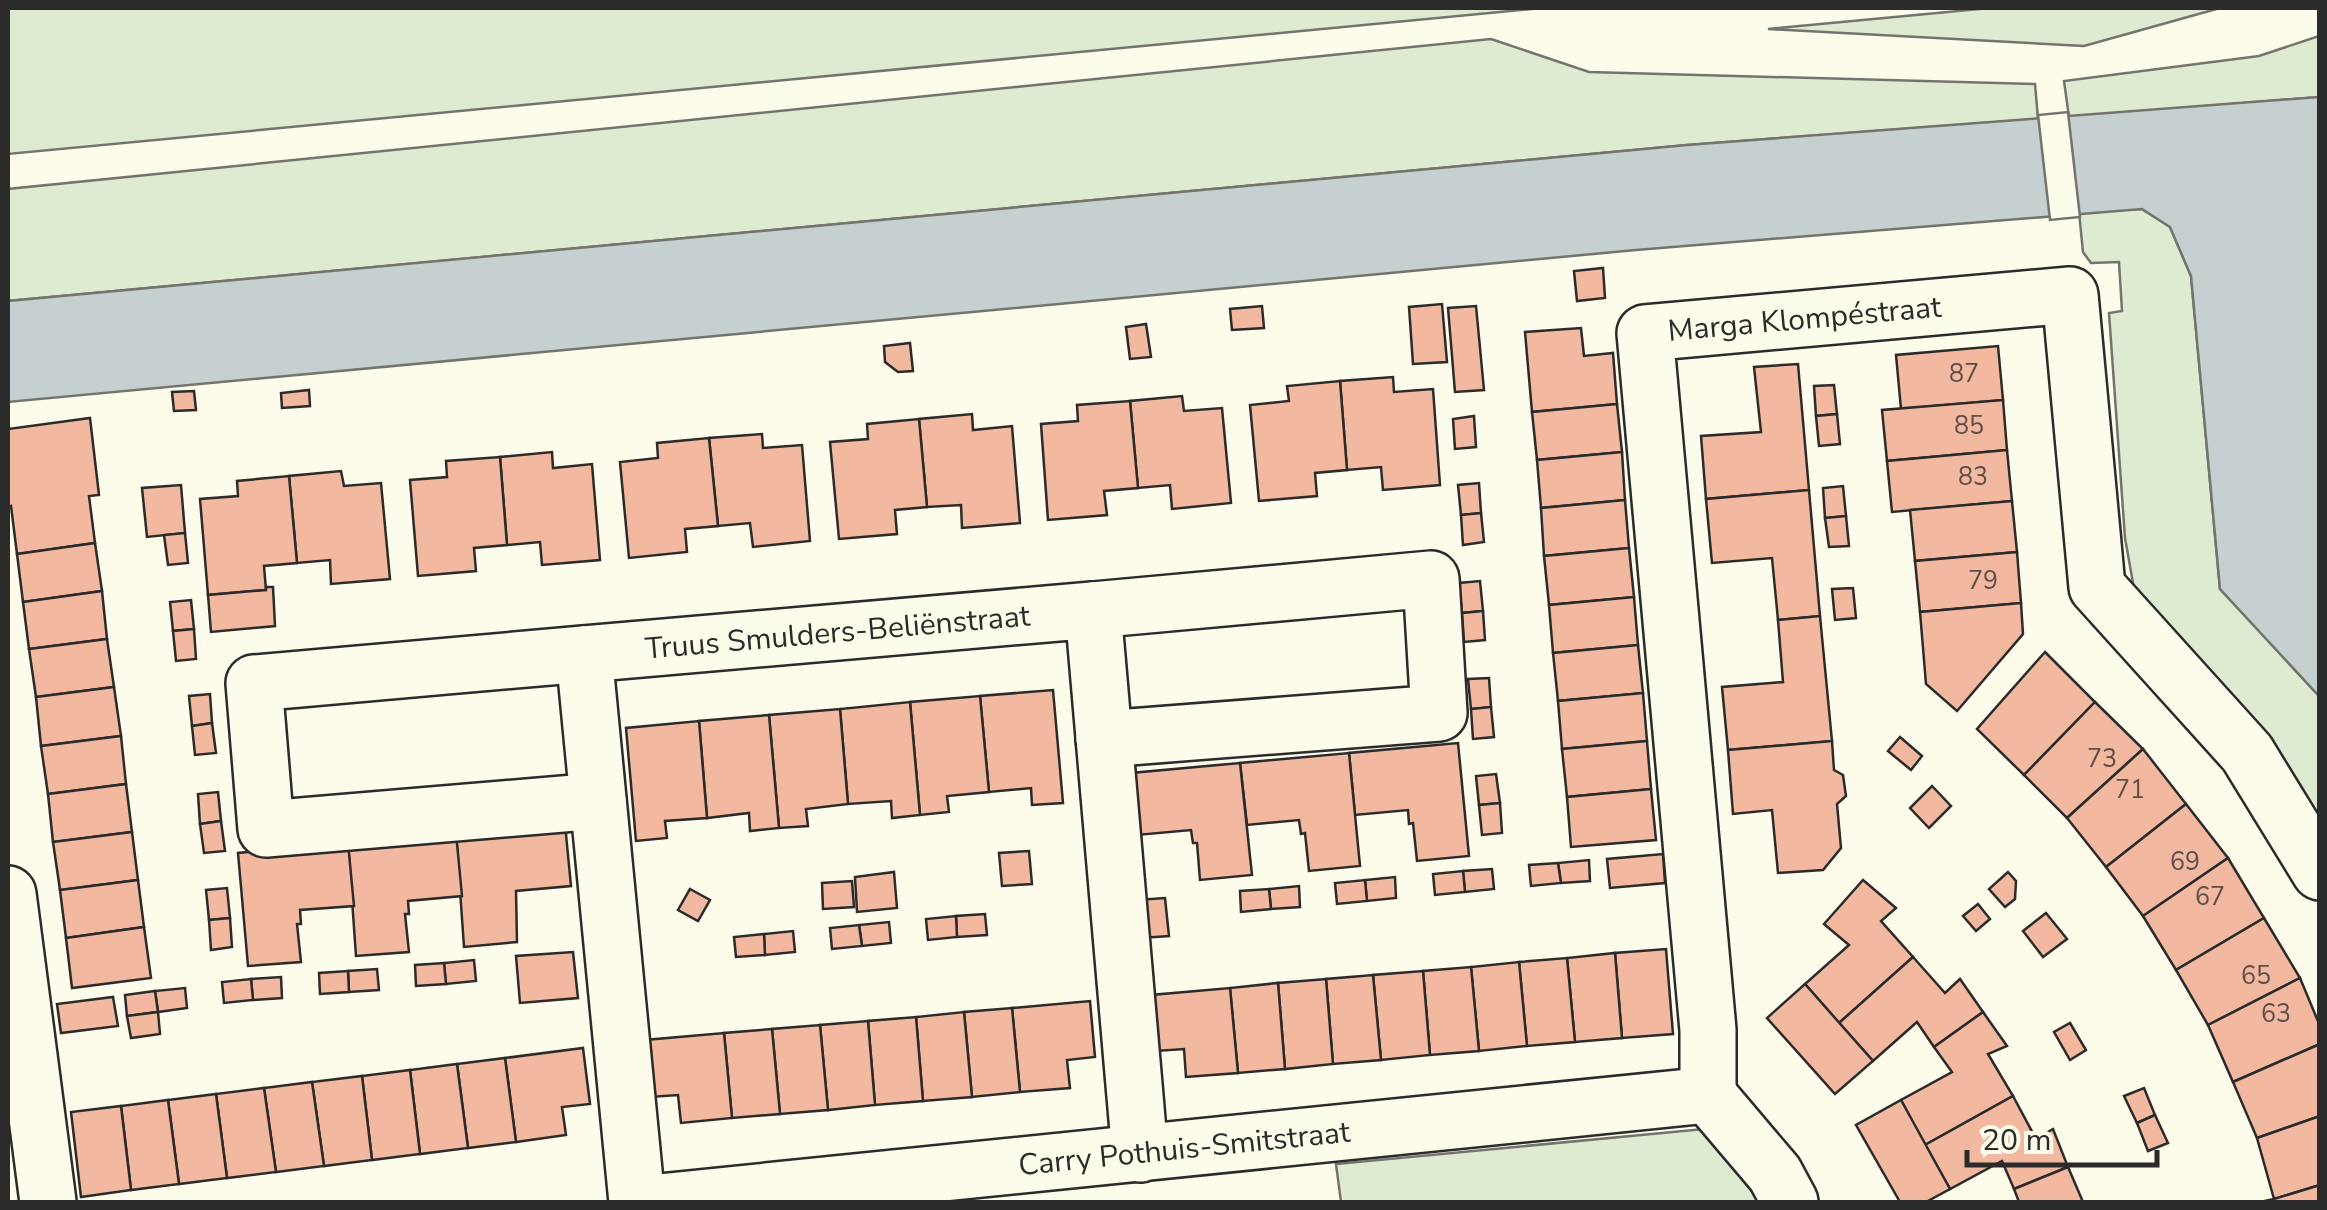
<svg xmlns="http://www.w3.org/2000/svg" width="2327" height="1210" font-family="'Nunito Sans',sans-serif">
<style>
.green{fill:#deebd1;stroke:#74746e;stroke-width:2.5}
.water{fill:#c7d0d0;stroke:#74746e;stroke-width:2.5}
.pier{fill:#fdfbea;stroke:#74746e;stroke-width:2.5}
.building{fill:#f2b8a0;stroke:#2b2b2b;stroke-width:2.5}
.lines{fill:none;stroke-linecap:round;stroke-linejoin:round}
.minor-casing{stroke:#2b2b2b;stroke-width:60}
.minor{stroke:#fdfbea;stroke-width:55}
.labels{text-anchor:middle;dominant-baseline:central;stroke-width:8;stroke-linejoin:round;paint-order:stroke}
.number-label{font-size:25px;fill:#5d4e48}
.street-label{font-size:30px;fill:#2b2b2b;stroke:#fdfbea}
</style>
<rect width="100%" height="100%" fill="#fdfbea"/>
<g class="green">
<path d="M8 8H1542L8 154Z"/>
<path d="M1990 8H2220L2084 46 1768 29Z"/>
<path d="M2319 36V97L2069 117 2064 81 2259 56Z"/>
<path d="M1491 39 1589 72 2035 84 2038 119 1687 145 8 301V189Z"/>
<path d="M2142 209 2170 227 2191 276 2220 589 2319 696V835L2136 600 2125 538 2109 313 2122 311 2119 262 2091 263 2083 252 2079 212Z"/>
<path d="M1704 1129 1760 1202H1341L1336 1164Z"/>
</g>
<path class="water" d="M2319 97V696L2220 589 2191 276 2170 227 2142 209 1636 250 8 402V301L1687 145Z"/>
<path class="pier" d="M2068 112 2080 217 2050 220 2038 115Z"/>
<g class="building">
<path d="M1603 268 1605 298 1577 301 1574 271Z"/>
<path d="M1442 304 1447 362 1413 364 1409 307Z"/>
<path d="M1262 306 1264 328 1232 330 1230 309Z"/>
<path d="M1476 306 1484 390 1455 392 1448 308Z"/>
<path d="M1146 324 1151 357 1130 359 1126 327Z"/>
<path d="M1581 328 1584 356 1613 353 1617 404 1532 412 1525 332Z"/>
<path d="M910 343 913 371 898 372 885 362 884 346Z"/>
<path d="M1998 346 2003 400 1901 409 1896 355Z"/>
<path d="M1798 364 1809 490 1706 499 1701 436 1761 432 1754 367Z"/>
<path d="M1393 377 1394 392 1433 389 1440 485 1383 490 1381 467 1347 470 1340 381Z"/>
<path d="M1340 381 1347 470 1315 473 1317 496 1259 501 1250 405 1289 401 1287 386Z"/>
<path d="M1834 385 1837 414 1816 416 1814 386Z"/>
<path d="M309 390 310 406 282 408 281 393Z"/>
<path d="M194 391 196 410 174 411 172 392Z"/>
<path d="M1182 396 1184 411 1222 408 1231 503 1172 509 1170 485 1138 488 1130 401Z"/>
<path d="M2003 400 2007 450 1887 461 1882 410Z"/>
<path d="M1130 401 1138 488 1104 491 1107 515 1048 520 1041 424 1078 421 1077 405Z"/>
<path d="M1617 404 1622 452 1537 460 1532 412Z"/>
<path d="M972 414 973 430 1012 426 1020 523 962 528 961 505 927 507 919 419Z"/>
<path d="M1837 414 1840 444 1819 446 1816 416Z"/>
<path d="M1474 416 1476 447 1455 449 1453 419Z"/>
<path d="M90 418 99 495 89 496 95 543 17 554 11 506 8 507V429Z"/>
<path d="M919 419 927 507 895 510 897 534 839 539 830 442 868 439 867 424Z"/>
<path d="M762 434 763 448 802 445 810 541 753 547 750 523 718 526 709 438Z"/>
<path d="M709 438 718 526 685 529 687 552 629 558 620 462 658 458 657 443Z"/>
<path d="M2007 450 2012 501 1892 512 1887 461Z"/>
<path d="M552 452 553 468 592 464 600 560 542 565 540 542 507 545 500 457Z"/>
<path d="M1622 452 1625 500 1541 508 1537 460Z"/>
<path d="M500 457 507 545 474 548 476 571 418 576 410 480 447 477 446 461Z"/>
<path d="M341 471 344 486 381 483 390 579 331 584 330 560 297 563 289 476Z"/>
<path d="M289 476 297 563 264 566 266 590 208 595 200 499 238 496 237 481Z"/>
<path d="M1479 483 1481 513 1461 515 1458 485Z"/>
<path d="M181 485 185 533 147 537 142 488Z"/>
<path d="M1843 486 1846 516 1825 518 1823 488Z"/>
<path d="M1809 490 1820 616 1778 620 1772 558 1712 563 1706 499Z"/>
<path d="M1625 500 1629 548 1544 556 1541 508Z"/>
<path d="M2012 501 2017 552 1915 561 1910 510Z"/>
<path d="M1481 513 1484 542 1463 545 1461 515Z"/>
<path d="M1846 516 1849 546 1829 547 1825 518Z"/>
<path d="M185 533 188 563 168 565 164 535Z"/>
<path d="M95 543 102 591 23 602 17 554Z"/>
<path d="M1629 548 1634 597 1549 605 1544 556Z"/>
<path d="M2017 552 2021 603 1920 612 1915 561Z"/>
<path d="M1480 581 1483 611 1462 613 1459 583Z"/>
<path d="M266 587H273L275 626 211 632 208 595 266 590Z"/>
<path d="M1853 588 1856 618 1835 620 1832 589Z"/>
<path d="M102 591 107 639 29 649 23 602Z"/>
<path d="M1634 597 1638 645 1553 653 1549 605Z"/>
<path d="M191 600 194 629 173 631 170 602Z"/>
<path d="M2021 603 2023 634 1957 711 1926 684 1920 612Z"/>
<path d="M1483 611 1485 640 1464 642 1462 613Z"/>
<path d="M1820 616 1832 741 1728 750 1722 687 1783 682 1778 620Z"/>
<path d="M194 629 196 659 176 661 173 631Z"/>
<path d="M107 639 114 687 36 697 29 649Z"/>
<path d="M1638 645 1643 693 1558 701 1553 653Z"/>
<path d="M2045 652 2095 702 2024 775 1977 729Z"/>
<path d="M1489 678 1491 707 1471 709 1468 679Z"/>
<path d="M114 687 121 736 41 746 36 697Z"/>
<path d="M1053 690 1063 803 1032 805 1031 788 989 792 980 696Z"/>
<path d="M1643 693 1647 741 1562 749 1558 701Z"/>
<path d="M210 694 212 723 192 726 189 696Z"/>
<path d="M980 696 989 792 947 796 949 812 920 815 910 702Z"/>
<path d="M910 702 920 815 892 818 891 801 848 804 840 709Z"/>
<path d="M2095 702 2143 749 2067 818 2024 775Z"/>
<path d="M1491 707 1494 737 1473 739 1471 709Z"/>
<path d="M840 709 848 804 806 809 808 826 779 828 769 715Z"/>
<path d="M769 715 779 828 750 831 749 813 707 818 699 721Z"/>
<path d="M699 721 707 818 665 821 667 838 636 841 626 728Z"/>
<path d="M212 723 216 753 195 755 192 726Z"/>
<path d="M121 736 126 784 48 794 41 746Z"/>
<path d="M1900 737 1922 756 1911 770 1888 751Z"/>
<path d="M1647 741 1651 789 1567 797 1562 749Z"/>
<path d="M1832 741 1834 770 1843 775 1846 796 1837 804 1841 848 1823 870 1778 873 1772 810 1733 814 1728 750Z"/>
<path d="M1458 743 1469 856 1417 861 1413 823 1409 824 1408 810 1355 815 1349 753Z"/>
<path d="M2143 749 2186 804 2106 867 2067 818Z"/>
<path d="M1349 753 1360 866 1309 871 1305 833 1301 834 1299 820 1247 825 1240 763Z"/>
<path d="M1240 763 1252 875 1200 880 1197 843H1193L1191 830 1137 835 1131 773Z"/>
<path d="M1496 774 1500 803 1479 805 1476 776Z"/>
<path d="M126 784 132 832 53 842 48 794Z"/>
<path d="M1932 786 1951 806 1929 828 1910 808Z"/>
<path d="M1651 789 1656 840 1571 847 1567 797Z"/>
<path d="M218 792 221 821 200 824 198 794Z"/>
<path d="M1500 803 1502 833 1482 835 1479 805Z"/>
<path d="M2186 804 2228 858 2143 916 2106 867Z"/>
<path d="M221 821 225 851 204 853 200 824Z"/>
<path d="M565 824 571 886 516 891 517 942 464 947 456 833Z"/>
<path d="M132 832 138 880 60 890 53 842Z"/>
<path d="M456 833 462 896 408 901 409 914H405L409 952 356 956 348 843Z"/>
<path d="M348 843 354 906 300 910 301 924H297L301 962 248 966 238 853Z"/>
<path d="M1029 851 1032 884 1002 886 999 853Z"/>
<path d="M1663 854 1665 883 1610 888 1607 859Z"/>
<path d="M2228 858 2264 918 2176 970 2143 916Z"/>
<path d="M1589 860 1590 881 1561 883 1558 863Z"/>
<path d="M1558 863 1561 883 1531 886 1529 865Z"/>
<path d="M1492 869 1494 889 1465 892 1463 871Z"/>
<path d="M1463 871 1465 892 1435 895 1433 874Z"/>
<path d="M894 872 897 908 857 912 855 877Z"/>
<path d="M2008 872 2016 881 2015 899 2005 907 1989 889Z"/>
<path d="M1395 877 1396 898 1367 901 1365 880Z"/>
<path d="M138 880 144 927 66 938 60 890Z"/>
<path d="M1365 880 1367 901 1337 904 1335 883Z"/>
<path d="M1863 880 1896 908 1881 921 1913 957 1839 1023 1805 984 1849 945 1824 924Z"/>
<path d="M852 881 854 907 823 909 822 883Z"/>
<path d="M1299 886 1300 907 1271 909 1269 889Z"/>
<path d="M227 888 230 918 209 920 206 890Z"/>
<path d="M690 889 710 900 698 921 678 910Z"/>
<path d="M1269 889 1271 909 1241 912 1240 891Z"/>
<path d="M1165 898 1169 936 1141 938 1137 900Z"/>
<path d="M1978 904 1990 919 1976 931 1963 916Z"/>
<path d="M2046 913 2067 939 2043 957 2023 931Z"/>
<path d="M985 914 987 935 957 937 956 916Z"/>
<path d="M956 916 957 937 928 940 926 919Z"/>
<path d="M230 918 232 947 211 950 209 920Z"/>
<path d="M2264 918 2300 978 2208 1025 2176 970Z"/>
<path d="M889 922 891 943 862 946 859 925Z"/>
<path d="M859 925 862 946 832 949 830 928Z"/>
<path d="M144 927 151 978 72 988 66 938Z"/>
<path d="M793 931 795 952 765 955 764 934Z"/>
<path d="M764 934 765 955 736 957 734 937Z"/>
<path d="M1666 949 1673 1034 1622 1038 1615 953Z"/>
<path d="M573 952 578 998 520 1003 516 956Z"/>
<path d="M1615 953 1622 1038 1575 1042 1567 958Z"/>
<path d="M1913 957 1945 993 1960 979 1983 1012 1934 1047 1917 1022 1873 1061 1839 1023Z"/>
<path d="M1567 958 1575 1042 1527 1046 1519 962Z"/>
<path d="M474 960 476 981 446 984 444 963Z"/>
<path d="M1519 962 1527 1046 1479 1051 1471 967Z"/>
<path d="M444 963 446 984 416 986 415 965Z"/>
<path d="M1471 967 1479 1051 1430 1055 1423 971Z"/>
<path d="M377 969 379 990 349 992 348 971Z"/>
<path d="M348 971 349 992 320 994 319 973Z"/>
<path d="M1423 971 1430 1055 1381 1060 1373 975Z"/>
<path d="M1373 975 1381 1060 1333 1064 1326 979Z"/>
<path d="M281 977 282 998 253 1000 251 979Z"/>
<path d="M2300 978 2320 1026V1044L2233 1082 2208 1025Z"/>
<path d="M251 979 253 1000 224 1003 222 982Z"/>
<path d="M1326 979 1333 1064 1285 1069 1278 983Z"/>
<path d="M1278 983 1285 1069 1238 1073 1230 988Z"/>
<path d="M1805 984 1873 1061 1835 1094 1767 1018Z"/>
<path d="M185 988 187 1008 158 1012 155 991Z"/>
<path d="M1230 988 1238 1073 1186 1077 1184 1049 1156 1051 1151 995Z"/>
<path d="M155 991 158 1012 127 1016 125 995Z"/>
<path d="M113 997 118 1026 61 1033 57 1004Z"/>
<path d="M1090 1001 1095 1057 1067 1060 1070 1088 1020 1092 1012 1008Z"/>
<path d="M1012 1008 1020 1092 972 1097 964 1012Z"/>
<path d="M158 1012 160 1034 131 1038 127 1016Z"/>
<path d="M964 1012 972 1097 923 1101 916 1017Z"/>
<path d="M1983 1012 2007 1046 1988 1054 2013 1096 1925 1145 1901 1100 1952 1072 1934 1047Z"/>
<path d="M916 1017 923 1101 875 1105 868 1021Z"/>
<path d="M868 1021 875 1105 828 1110 820 1025Z"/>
<path d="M2070 1023 2086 1050 2070 1060 2054 1032Z"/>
<path d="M820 1025 828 1110 780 1114 772 1029Z"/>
<path d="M772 1029 780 1114 732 1118 724 1033Z"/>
<path d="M724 1033 732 1118 681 1123 678 1095 650 1097 645 1040Z"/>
<path d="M2320 1044V1116L2257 1138 2233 1082Z"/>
<path d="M583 1048 590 1104 562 1107 566 1135 516 1142 505 1058Z"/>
<path d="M505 1058 516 1142 468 1148 457 1064Z"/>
<path d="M457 1064 468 1148 420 1154 410 1070Z"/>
<path d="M410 1070 420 1154 372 1160 362 1076Z"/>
<path d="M362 1076 372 1160 324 1166 312 1082Z"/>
<path d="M312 1082 324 1166 276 1172 264 1088Z"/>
<path d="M264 1088 276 1172 227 1178 216 1094Z"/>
<path d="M2144 1088 2155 1115 2137 1123 2124 1096Z"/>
<path d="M216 1094 227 1178 179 1184 168 1100Z"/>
<path d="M2013 1096 2036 1139 2053 1129 2068 1167 2014 1189 2002 1161 1950 1189 1925 1145Z"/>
<path d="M168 1100 179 1184 131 1190 121 1106Z"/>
<path d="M1901 1100 1950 1189 1926 1202H1900L1856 1125Z"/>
<path d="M121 1106 131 1190 81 1197 71 1112Z"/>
<path d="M2155 1115 2168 1143 2148 1151 2137 1123Z"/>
<path d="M2320 1116V1185L2274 1199 2257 1138Z"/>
<path d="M2068 1167 2083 1202H2019L2014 1189Z"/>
<path d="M2320 1185V1202H2260L2274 1199Z"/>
</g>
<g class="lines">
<defs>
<g id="minor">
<path d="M1093 610 1431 579 1439 713 1104 739"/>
<path d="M584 654 254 683 266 829 598 801"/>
<path d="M8 894 48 1202"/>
<path id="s1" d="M1708 1095V1030L1645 333 2070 295 2097 587 2247 753 2320 872"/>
<path d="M1708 1095 1775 1174 1790 1202"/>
<path id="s2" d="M637 1202 584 654 1093 610 1140 1154"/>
<path id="s3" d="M659 1202 1708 1095"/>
</g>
</defs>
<use href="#minor" class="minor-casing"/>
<use href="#minor" class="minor"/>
</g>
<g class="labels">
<g class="number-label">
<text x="1964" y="374">87</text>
<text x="1969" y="426">85</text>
<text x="1973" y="477">83</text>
<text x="1983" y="581">79</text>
<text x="2102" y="759">73</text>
<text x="2130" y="790">71</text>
<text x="2185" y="862">69</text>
<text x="2210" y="897">67</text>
<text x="2256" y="976">65</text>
<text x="2276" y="1014">63</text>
</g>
<g class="street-label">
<text stroke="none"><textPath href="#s1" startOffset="925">Marga Klompéstraat</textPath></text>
<text stroke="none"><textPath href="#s2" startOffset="805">Truus Smulders-Beliënstraat</textPath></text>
<text stroke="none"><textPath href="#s3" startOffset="528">Carry Pothuis-Smitstraat</textPath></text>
</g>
</g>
<rect width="2327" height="1210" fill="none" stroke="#2b2b2b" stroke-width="20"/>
<path d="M1967 1150v15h190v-15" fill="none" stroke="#2b2b2b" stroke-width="5"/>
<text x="1982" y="1150" font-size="30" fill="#2b2b2b" stroke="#fdfbea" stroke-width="8" paint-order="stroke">20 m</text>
</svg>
